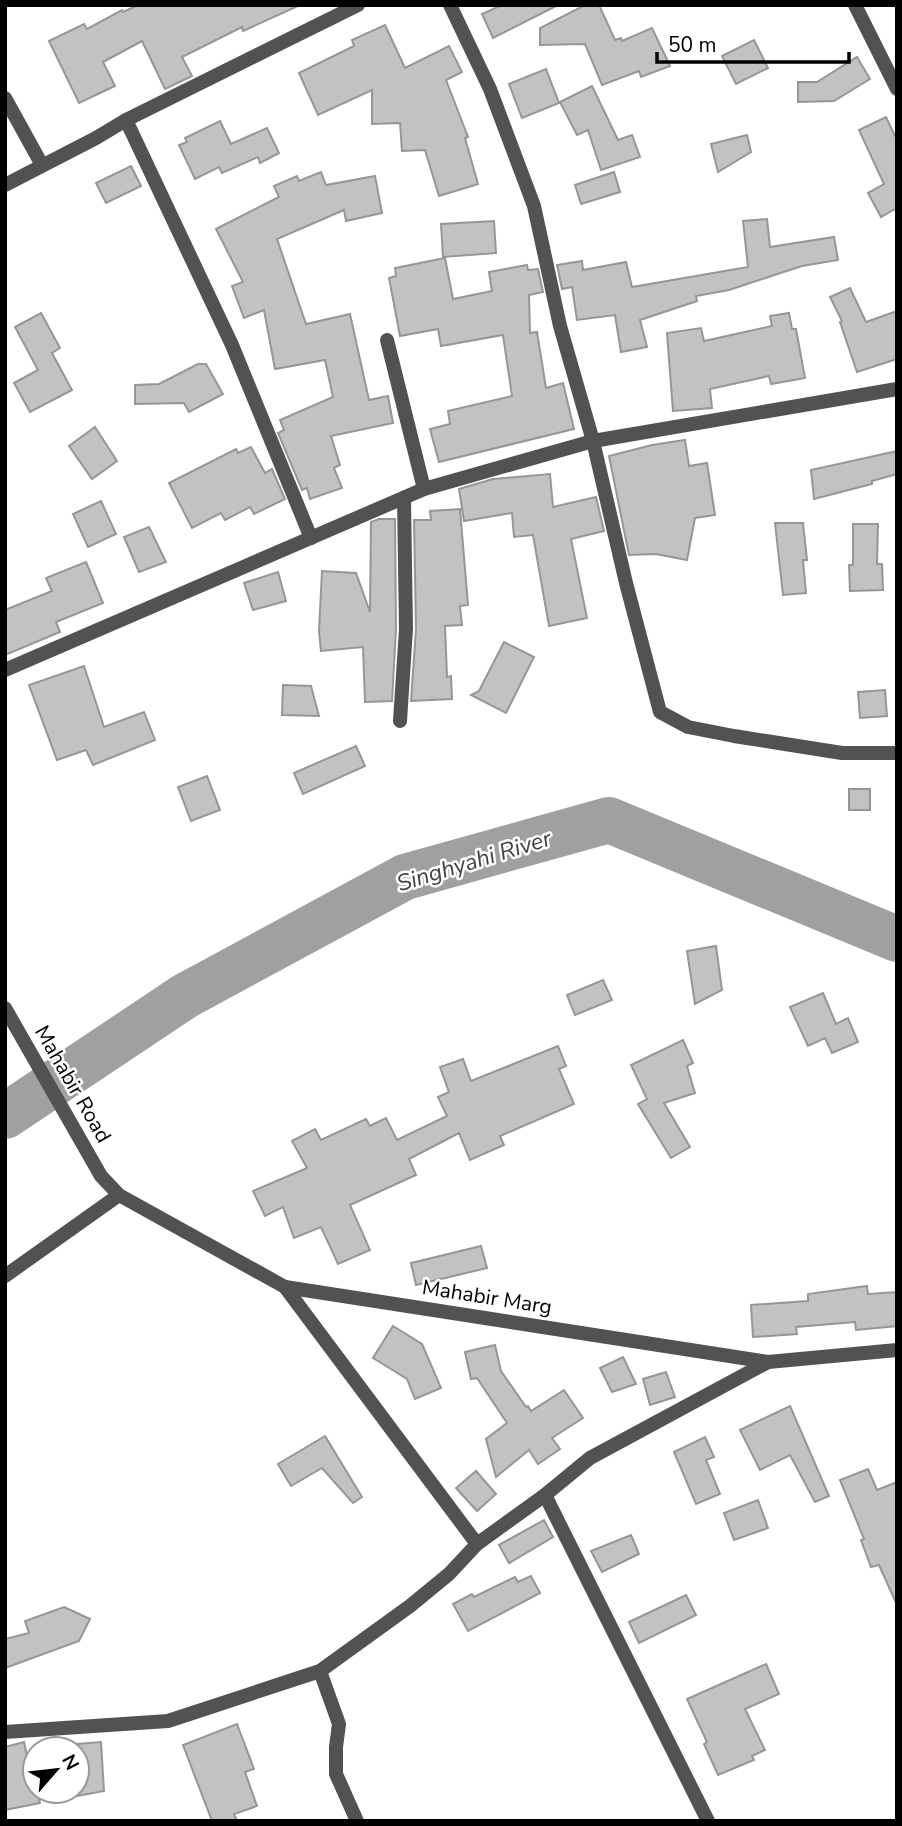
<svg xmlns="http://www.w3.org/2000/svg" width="902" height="1826" font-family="'Nunito Sans',sans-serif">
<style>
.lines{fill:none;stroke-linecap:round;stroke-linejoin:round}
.river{stroke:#a0a0a0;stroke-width:46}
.building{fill:#c2c2c2;stroke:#969696;stroke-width:2}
.minor{stroke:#525252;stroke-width:14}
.labels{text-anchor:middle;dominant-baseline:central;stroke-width:5;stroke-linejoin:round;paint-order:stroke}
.street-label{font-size:21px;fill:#000;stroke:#fff}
.water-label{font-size:23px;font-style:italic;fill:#414141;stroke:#fff}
</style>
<rect width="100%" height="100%" fill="#fff"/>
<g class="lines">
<path class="river" d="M5 1116 185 996 405 877 609 820 897 939"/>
</g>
<g class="building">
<path d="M138 5H300L243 31 242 27 182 57 192 76 165 89 142 41 103 62 115 86 79 103 49 41 84 24 87 29 122 10 123 12Z"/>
<path d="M502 5H558L493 38 482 14Z"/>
<path d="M585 5H599L615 40 621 38 622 41 652 28 670 66 641 77 639 71 602 85 585 44 540 45V28Z"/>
<path d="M385 25 405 68 449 46 462 72 446 80 468 137 465 138 478 184 439 196 425 150 402 151 400 123 372 124V90L318 115 299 73 354 46 352 40Z"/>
<path d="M754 40 768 68 736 84 722 56Z"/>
<path d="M857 57 870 79 834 101 798 102V82H817Z"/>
<path d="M546 69 559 103 522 118 509 84Z"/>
<path d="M592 86 618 140 632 135 640 157 601 170 588 130 577 135 560 102Z"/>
<path d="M886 117 897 140V213L895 209 881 217 868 193 884 184 859 130Z"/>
<path d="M220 121 231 144 267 128 279 153 260 163 258 157 222 173 219 167 195 179 179 145 187 142 185 138Z"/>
<path d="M747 135 751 152 718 172 711 144Z"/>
<path d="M131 166 141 186 106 203 96 183Z"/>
<path d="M321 172 326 185 375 176 382 213 346 221 344 210 277 239 306 324 350 314 369 400 388 396 393 423 331 436 340 465 334 468 342 488 310 499 307 488 302 490 278 433 284 430 280 420 333 397 325 360 275 369 264 310 244 318 232 286 243 282 216 229 279 197 274 186 297 176 299 181Z"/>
<path d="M614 172 620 192 581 204 575 185Z"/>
<path d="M767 219 770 247 834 237 838 260 802 266 729 290 696 296 697 301 640 320 647 347 621 352 615 315 577 320 572 287 562 289 557 265 582 261 583 270 626 262 632 287 748 267 743 221Z"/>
<path d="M494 221 496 253 443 257 441 224Z"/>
<path d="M445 258 453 299 492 291 489 272 527 265 528 270 538 269 543 292 529 295 530 333 537 332 546 388 563 383 574 429 439 462 430 429 450 424 448 411 512 396 503 335 441 346 438 329 400 336 389 278 396 276 395 268Z"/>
<path d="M850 288 866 322 897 311V359L857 372 840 322 842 321 830 297Z"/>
<path d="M41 313 60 348 52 353 72 390 30 412 14 383 38 370 15 327Z"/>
<path d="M789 313 792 329H796L805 378 771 384 769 376 710 389 712 408 673 411 667 333 701 328 704 341 772 326 770 316Z"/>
<path d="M198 364H206L223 394 189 412 184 403 135 404V385L159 384Z"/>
<path d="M95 427 117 461 92 479 69 446Z"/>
<path d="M685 440 689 466 707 463 715 515 695 518 687 560 656 554 629 555 609 456 652 445Z"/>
<path d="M251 447 265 473 272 469 285 499 254 514 250 507 225 520 221 513 192 528 169 483 236 449 238 453Z"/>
<path d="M897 451V474L872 481V484L814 499 811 470Z"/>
<path d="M550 474 553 507 596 497 604 531 571 539 587 618 549 626 533 535 514 537 512 513 464 521 459 489 493 479Z"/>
<path d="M101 501 116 534 88 547 73 514Z"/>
<path d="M460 509 468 605 460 606 462 625 445 626 447 677 451 676 452 699 411 701 416 629 414 520H431L430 511Z"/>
<path d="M379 519H395L396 629 392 701 365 702 363 647 321 651 319 631 322 571 356 573 370 612 371 522Z"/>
<path d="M775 523H803L807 560H803L806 593 783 595Z"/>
<path d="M853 524H878L877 564H882L883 590 850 591 849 565H853Z"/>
<path d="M149 527 166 562 139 572 124 537Z"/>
<path d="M86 562 103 603 56 622 60 632 5 655V610L52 591 46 578Z"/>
<path d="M278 572 286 601 253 610 244 583Z"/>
<path d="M504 642 534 657 506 713 471 695 479 691Z"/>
<path d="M84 666 104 727 144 712 155 740 93 765 86 750 57 760 29 685Z"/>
<path d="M283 685 311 686 319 716 282 715Z"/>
<path d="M885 690 887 716 860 718 858 692Z"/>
<path d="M356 746 365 766 303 794 294 773Z"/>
<path d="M207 776 220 810 191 821 178 787Z"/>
<rect x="849" y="789" width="21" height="21"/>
<path d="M716 946 722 990 695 1004 687 951Z"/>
<path d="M603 980 612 1000 575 1015 567 995Z"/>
<path d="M823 993 836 1024 848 1018 858 1042 832 1053 825 1038 808 1046 790 1007Z"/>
<path d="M683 1040 693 1063 687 1066 695 1093 664 1103 690 1147 671 1158 638 1104 647 1099 631 1065Z"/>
<path d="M558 1046 566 1066 559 1069 574 1104 500 1136 504 1145 470 1160 459 1133 409 1159 416 1175 350 1205 370 1250 338 1264 321 1227 294 1238 283 1207 265 1216 253 1191 307 1168 292 1141 315 1129 321 1140 366 1119 370 1126 386 1118 397 1140 447 1116 438 1097 449 1092 440 1067 463 1059 471 1081Z"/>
<path d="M481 1246 487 1268 416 1285 411 1263Z"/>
<path d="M867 1286 868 1294 897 1292V1326L856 1330 855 1322 796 1327 797 1334 753 1337 751 1305 808 1301V1294Z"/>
<path d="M393 1326 422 1344 441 1388 415 1399 407 1379 373 1358Z"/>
<path d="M495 1345 501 1371 526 1407 528 1406 531 1411 564 1390 583 1418 552 1438 560 1449 538 1464 529 1450 496 1477 486 1439 507 1423 477 1378 471 1379 465 1352Z"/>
<path d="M623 1357 636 1384 612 1392 600 1368Z"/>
<path d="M666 1372 675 1397 650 1405 643 1379Z"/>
<path d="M790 1406 829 1496 815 1502 790 1455 760 1470 740 1430Z"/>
<path d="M325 1436 362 1497 353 1503 322 1468 291 1486 278 1464Z"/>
<path d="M705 1437 714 1457 706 1460 720 1494 696 1504 674 1452Z"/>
<path d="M868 1469 877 1490 897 1482V1605L879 1565 871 1567 861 1540 864 1539 840 1480Z"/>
<path d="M476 1471 496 1494 477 1511 456 1488Z"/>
<path d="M758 1500 768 1528 734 1540 724 1513Z"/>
<path d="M544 1520 553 1537 509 1563 499 1545Z"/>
<path d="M631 1535 639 1554 602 1572 591 1551Z"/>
<path d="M531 1576 540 1593 468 1631 453 1604 472 1594 474 1597 515 1577 518 1582Z"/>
<path d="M686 1595 696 1615 639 1643 629 1622Z"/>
<path d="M64 1607 90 1619 79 1641 5 1668V1639L29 1633 25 1621Z"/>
<path d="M766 1664 779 1694 745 1709 765 1750 752 1756 754 1760 718 1775 704 1744 707 1742 687 1699Z"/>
<path d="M237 1724 254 1769 245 1772 257 1806 234 1814 237 1821H212L183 1745Z"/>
<path d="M24 1742 35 1791H37L40 1803 5 1810V1747Z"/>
<path d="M101 1742 104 1791 77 1796V1744Z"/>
</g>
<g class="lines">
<g class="minor">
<path d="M450 5 490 89 534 206 560 326 593 441 626 583 660 712 688 727 734 736 842 753H897"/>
<path d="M855 5 897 89"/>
<path d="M5 98 42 165"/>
<path d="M126 120 232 345 311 538"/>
<path d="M5 185 96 138 126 120 358 5"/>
<path d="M387 340 424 489"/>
<path d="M5 670 424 489 593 441 897 389"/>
<path d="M400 721 406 629 404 498"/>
<path d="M5 1008 101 1176 119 1195 285 1287 768 1362 897 1350"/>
<path d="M5 1276 119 1195"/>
<path d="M285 1287 477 1544"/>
<path d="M545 1495 708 1821"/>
<path d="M320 1671 339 1724 336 1747V1774L357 1821"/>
<path d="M5 1732 168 1721 320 1671 410 1606 449 1574 477 1544 545 1495 590 1458 768 1362"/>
</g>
</g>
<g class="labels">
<g class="street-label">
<text transform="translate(73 1084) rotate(60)">Mahabir Road</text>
<text transform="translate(487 1297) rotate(9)">Mahabir Marg</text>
</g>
<g class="water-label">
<text transform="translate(474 861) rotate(-17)">Singhyahi River</text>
</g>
</g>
<rect width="902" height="1826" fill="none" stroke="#000000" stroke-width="14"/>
<g transform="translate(56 1770) rotate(62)"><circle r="33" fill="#ffffff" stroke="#999999" stroke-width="2"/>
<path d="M0-5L12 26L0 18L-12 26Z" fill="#000000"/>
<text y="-10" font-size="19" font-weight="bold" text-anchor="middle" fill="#000000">N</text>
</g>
<path d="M657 52v10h192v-10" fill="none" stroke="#000000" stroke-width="3.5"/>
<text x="668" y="52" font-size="21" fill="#000000" stroke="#ffffff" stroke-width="5" paint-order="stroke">50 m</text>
</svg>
